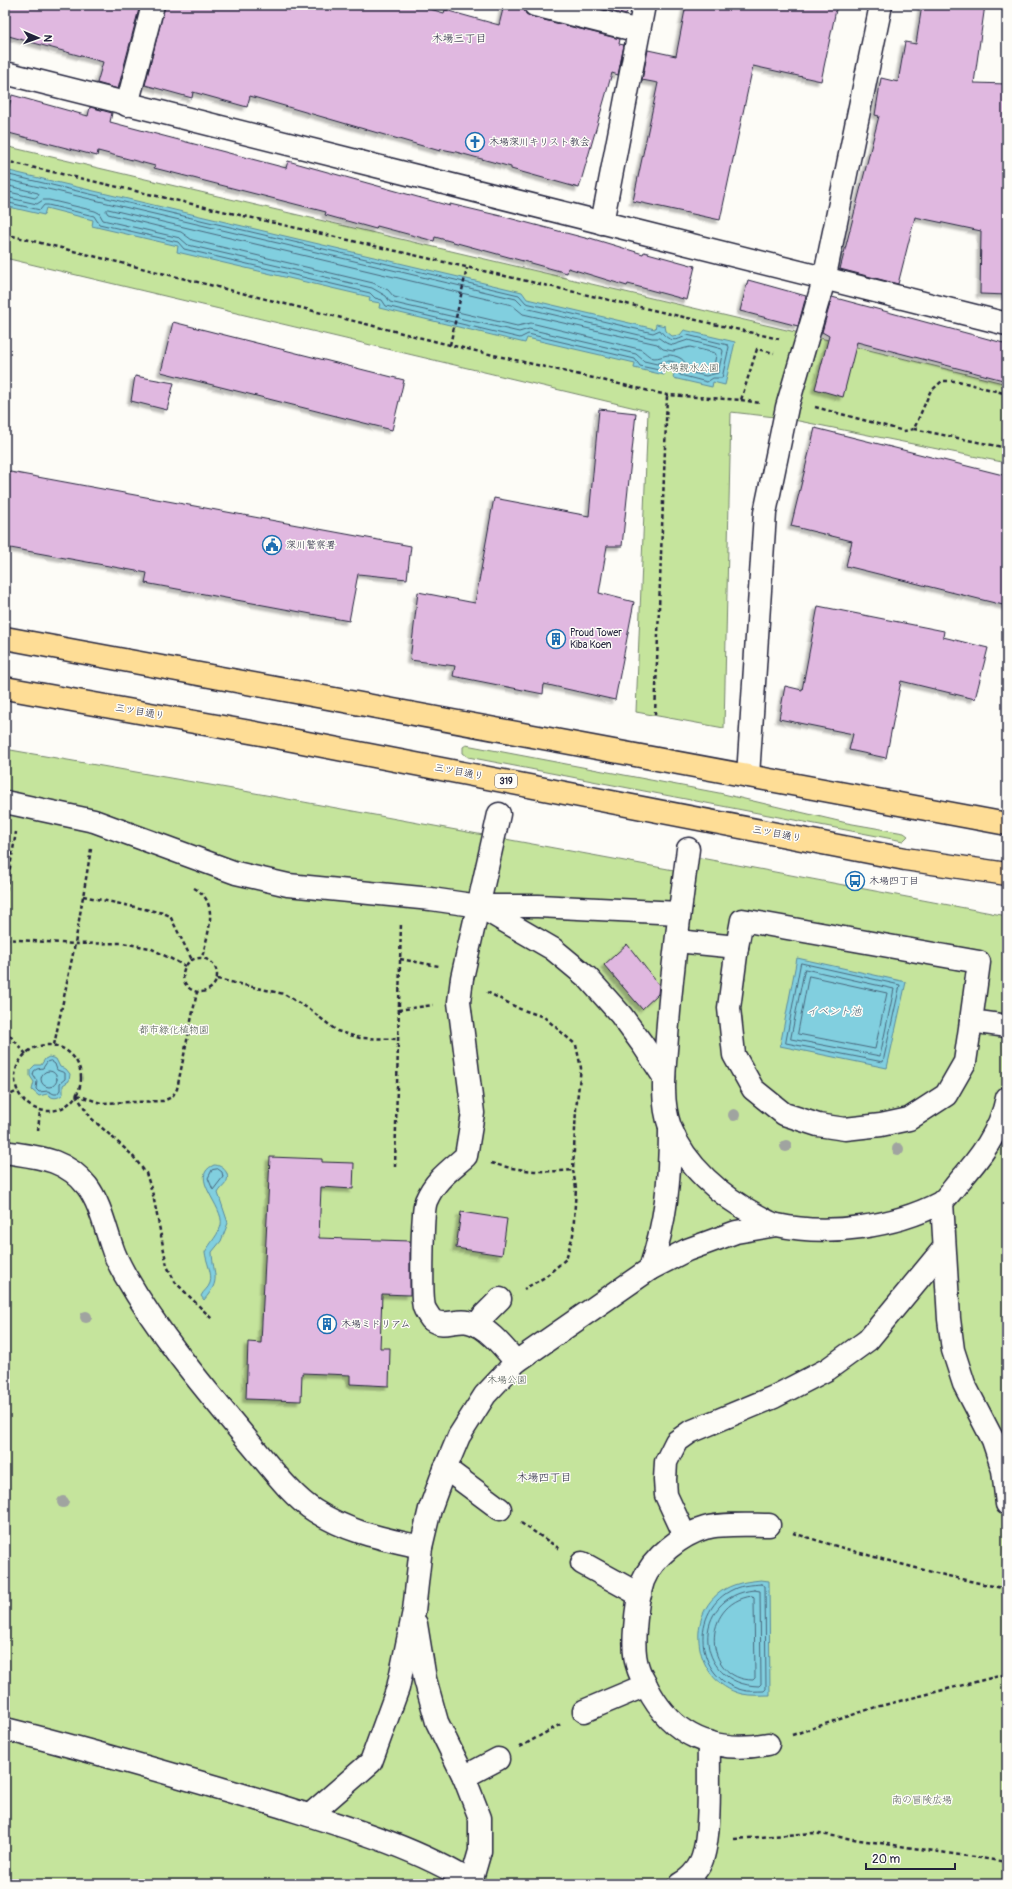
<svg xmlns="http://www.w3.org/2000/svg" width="1012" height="1889" font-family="Pangolin,'Klee One',sans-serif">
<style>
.green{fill:#c5e49c;stroke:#74836c}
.water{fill:#81cfdf;stroke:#5b8a9d}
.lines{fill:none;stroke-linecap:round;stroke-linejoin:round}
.shore{stroke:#48677d;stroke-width:1}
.building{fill:#e0b8e0;stroke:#22223b;filter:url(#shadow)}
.minor-casing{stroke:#22223b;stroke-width:25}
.major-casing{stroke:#22223b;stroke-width:25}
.path{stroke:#22223b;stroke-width:2.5;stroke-dasharray:4 3;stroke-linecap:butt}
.minor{stroke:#fdfcf7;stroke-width:22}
.major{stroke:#fedd96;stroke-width:22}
.tree{fill:#a0a4a0}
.labels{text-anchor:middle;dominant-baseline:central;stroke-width:3;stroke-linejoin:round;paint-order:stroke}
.shield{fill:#fdfcf7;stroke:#646373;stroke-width:1}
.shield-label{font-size:9px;font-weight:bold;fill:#22223b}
.poi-label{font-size:10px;fill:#22223b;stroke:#fdfcf7;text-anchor:start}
.park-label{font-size:10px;fill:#535c58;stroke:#fdfcf7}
.street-label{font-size:10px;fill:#22223b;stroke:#fdfcf7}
.neighbourhood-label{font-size:11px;fill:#22223b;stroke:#fdfcf7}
.water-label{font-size:11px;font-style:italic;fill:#435f74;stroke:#fdfcf7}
</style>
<defs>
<filter id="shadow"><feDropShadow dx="-3.5" dy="3.5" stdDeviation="1" flood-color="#0004"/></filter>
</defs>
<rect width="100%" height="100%" fill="#fdfcf7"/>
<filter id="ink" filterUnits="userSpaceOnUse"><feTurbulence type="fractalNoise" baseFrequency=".025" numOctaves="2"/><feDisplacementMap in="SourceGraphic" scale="8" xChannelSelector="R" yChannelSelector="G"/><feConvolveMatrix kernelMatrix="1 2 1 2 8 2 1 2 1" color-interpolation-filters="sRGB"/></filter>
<g filter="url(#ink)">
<g class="green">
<path d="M5 146 808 335 1007 384V463L784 418 731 412 724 728 636 712 648 411 5 258Z"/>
<path d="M466 745 719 793 847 823 904 833 908 836 903 841 468 757 463 753V747Z"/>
<path d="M5 749 244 791 679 871 685 855 1007 916V1884H5Z"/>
</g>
<g class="water">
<path d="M5 170 522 292 527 299 655 329 656 324 665 326 666 331 672 336 680 335 684 330 735 342 725 385 713 382 712 387 673 378 674 372 666 369 664 375 634 368 635 363 527 338 525 343 379 308 380 303 369 301 370 297 177 252 178 246 92 226 93 220 46 208 44 215 5 206Z"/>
<path d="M797 958 906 982 887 1068 780 1046Z"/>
<path d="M49 1057 56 1059 60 1067 66 1069 70 1074 69 1081 63 1085V1094C58 1099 52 1099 47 1094L39 1096 32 1090 34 1082 30 1076V1070L35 1065H41L45 1059Z"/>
<path d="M214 1165C223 1165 231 1174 226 1183 224 1186 220 1189 218 1193L228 1223 221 1241 212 1252C213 1276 222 1279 204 1300L201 1296C203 1291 208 1289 210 1283 213 1274 206 1262 205 1252 209 1245 220 1232 221 1225 225 1207 187 1176 214 1165Z"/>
<path d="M761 1580 769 1581 770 1695C761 1695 751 1696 742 1694 690 1682 682 1603 734 1585 742 1582 752 1581 761 1580Z"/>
</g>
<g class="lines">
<g class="shore">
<path d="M5 174 519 295 526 303 653 333 660 330C668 342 676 342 687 335L728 345 729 347 722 378H713L707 382 680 375 677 369 667 366 659 370 640 366 635 359 528 334 520 338 386 306 382 300 375 298 370 293 184 249 178 242 99 224 94 216 48 205H44L40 210 5 202"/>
<path d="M5 179 516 299 525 308 652 338H659L666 343 673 345 688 340 722 349 723 351 718 373 706 376 684 371C678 360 667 359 657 364L644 361 636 354 529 329 519 332 390 302 386 296 372 288 188 245 180 238 103 220 99 213 95 211 49 200H43L37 204 5 197"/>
<path d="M5 185 38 193 39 195 35 198 5 191"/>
<path d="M108 209 512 305 523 314 657 344 663 349 673 351 690 347 715 353 716 355 714 366C708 370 694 371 688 365 684 362 683 359 678 357 665 352 664 358 654 358 648 357 645 351 639 349L531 323 517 326 394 297 388 290 373 283 192 240 181 232 108 214 106 211Z"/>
<path d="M801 963 900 985 883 1062 786 1043Z"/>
<path d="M805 969 894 989 880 1056 791 1039Z"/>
<path d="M809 976 887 993 875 1049 798 1034Z"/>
<path d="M51 1061 55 1064 57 1070 65 1073V1079L60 1083V1090L57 1094H54L48 1091 39 1092 36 1089 37 1081 33 1075 34 1071 37 1069 43 1068 47 1062Z"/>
<circle cx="49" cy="1079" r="8"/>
<path d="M218 1169 222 1172 223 1177 213 1190 208 1178 212 1170Z"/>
<path d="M761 1584 765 1586 766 1689 764 1691C757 1691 749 1692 742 1690 694 1678 689 1609 734 1589 742 1585 752 1585 761 1584Z"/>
<path d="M754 1590 760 1591 761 1684 759 1686C693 1685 690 1596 754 1590Z"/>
<path d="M752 1596 754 1598 755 1678 753 1680C703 1680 700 1603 752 1596Z"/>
</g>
</g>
<g class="building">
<path d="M5 5H140L118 89 97 83 103 62 5 35Z"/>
<path d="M165 5H416L444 13 445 10 499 25 504 5H523L526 14 532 17 620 39 619 44 624 45 618 75 612 73 579 188 511 169V167L456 152 441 149 440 151 250 96 247 107 193 92 192 98 145 85Z"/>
<path d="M587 5H629L626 15Z"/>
<path d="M686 5H837L821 81 753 66 720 220 633 201 658 83 642 80 648 50 676 56Z"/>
<path d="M922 5H985L974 83 1007 84V295L980 294 981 231 915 217 898 284 840 269 879 116 875 115 881 78 898 82 905 42 916 44Z"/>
<path d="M12 95 88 116 90 107 112 113 110 122 286 168 288 161 450 206V204L505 217 589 239 590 238 643 254 644 252 695 266 687 300 628 284 627 286 568 268 567 273 435 237 434 241 377 226 376 229 325 215 326 212 154 168 155 166 98 151 97 156 5 132V122Z"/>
<path d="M748 280 806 296 798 326 740 311Z"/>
<path d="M832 297 1007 344V381L857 342 843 397 815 389 829 336 822 332Z"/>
<path d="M173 322 404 380 392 430 161 372Z"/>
<path d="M135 376 174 383 167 410 131 401Z"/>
<path d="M599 409 636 413 622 546H607L599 593 634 602 615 700 544 684 543 694 453 676 455 666 410 660 418 592 475 603 494 498 589 516Z"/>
<path d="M815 428 1007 476V606L846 566 852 541 791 526Z"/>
<path d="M5 471 411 546 407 579 358 574 349 621 145 583 147 573 5 547Z"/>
<path d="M818 606 944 631 943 637 988 648 975 699 901 681 886 758 849 750 853 734 779 719 785 686 802 690Z"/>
<path d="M627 944 659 985 658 994 642 1009 604 965Z"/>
<path d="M270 1157 322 1159V1162L354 1163 353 1189 321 1187 319 1238 410 1241V1295L382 1294 380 1348H390L389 1386 350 1384V1375L302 1373 301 1401 246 1399 248 1342 261 1343Z"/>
<path d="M461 1212 507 1219 502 1255 456 1248Z"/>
</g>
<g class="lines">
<defs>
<g id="minor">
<path d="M535 5 639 31"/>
<path d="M5 73 1007 324"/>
<path d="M127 105 153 5"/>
<path d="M602 223 644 5"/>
<path d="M748 776 765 513 787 407 824 280 881 5"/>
<path d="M5 802 94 821 236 873 288 885 431 899 479 906 553 949 588 978 621 1015 643 1045 664 1077"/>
<path d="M499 814 462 978 459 1002 473 1113 466 1156C449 1171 435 1180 426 1201 422 1212 421 1294 424 1307 425 1310 430 1318 432 1320 443 1328 457 1319 468 1322 486 1325 505 1349 516 1362"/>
<path d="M688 849C680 912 671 974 667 1037 665 1066 660 1099 670 1127 685 1166 722 1197 758 1216 764 1219 771 1224 777 1225 828 1236 894 1227 940 1203 946 1199 952 1190 957 1184 980 1158 1000 1132 1007 1098"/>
<path d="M480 906H538L679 913"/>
<path d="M677 941 737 947 742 920 979 962 971 1021 1007 1026"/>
<path d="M737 947 729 1008 734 1055 753 1089 784 1114 818 1125 845 1129 881 1125 909 1119 946 1095 965 1062 971 1021"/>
<path d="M5 1152C37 1157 65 1158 87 1186 100 1203 105 1227 112 1247 115 1257 120 1266 125 1275 160 1336 205 1389 250 1443 268 1464 292 1497 315 1511 350 1533 381 1538 421 1547"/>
<path d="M942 1202 949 1319 953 1350 964 1384 993 1440 1003 1470 1007 1504"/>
<path d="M650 1269C666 1222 670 1180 670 1130"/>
<path d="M477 1325 484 1315 500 1299"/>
<path d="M445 1468 500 1509"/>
<path d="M685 1536 666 1495 665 1480 666 1462 676 1442 690 1432 774 1397 828 1369 868 1340 944 1248"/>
<path d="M582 1563 640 1595"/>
<path d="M416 1624 425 1679 437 1722 464 1777 480 1818V1851L471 1882"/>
<path d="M584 1711 646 1685"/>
<path d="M5 1729C94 1751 182 1777 270 1803 336 1824 416 1846 474 1884"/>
<path d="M768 1744C715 1754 672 1737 647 1687 644 1681 640 1675 638 1668 634 1657 634 1641 635 1629 636 1614 638 1596 643 1581 653 1557 681 1535 705 1528 722 1523 752 1525 769 1525"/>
<path d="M464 1777 498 1759"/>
<path d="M310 1815 371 1762 398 1688 414 1611 421 1547 430 1509 441 1479 459 1436 485 1395 516 1362 650 1269 687 1250 736 1232 776 1225"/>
<path d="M680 1884C688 1880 697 1871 701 1862 712 1837 708 1772 709 1742"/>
</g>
<g id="major">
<path d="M5 638 1007 824"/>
<path d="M5 688 261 734 905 859 1007 874"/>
</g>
</defs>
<use href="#minor" class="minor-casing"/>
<use href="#major" class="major-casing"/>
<g class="path">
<path d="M5 161 779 339"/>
<path d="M5 234 450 345 667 395 741 400 757 349 774 353"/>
<path d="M450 345 467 268"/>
<path d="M741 400 760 403"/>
<path d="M815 407 904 431 914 429 930 392 942 381H958L1007 394"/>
<path d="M914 429 1007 448"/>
<path d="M655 715 667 395"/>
<path d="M194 888C221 902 207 935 202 958"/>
<path d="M83 896 163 913 170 916 192 960"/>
<path d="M5 897 16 832"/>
<path d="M5 939 75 944 122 943 150 948 185 966"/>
<circle cx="200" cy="975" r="17"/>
<path d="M400 959 439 966"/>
<path d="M217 979 284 994 309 1009 337 1031 360 1038 397 1039"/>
<path d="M487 992 520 1009 544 1017 576 1045 581 1068 576 1109 573 1170 576 1188 573 1235 566 1259 545 1277 524 1289"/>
<path d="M398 1010 433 1005"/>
<path d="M5 1030 26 1054"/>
<path d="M54 1045 75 944 91 849"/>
<circle cx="48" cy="1078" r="33"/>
<path d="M76 1095 91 1118 132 1155 146 1173 153 1195 167 1266 175 1282 213 1320"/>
<path d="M77 1095 101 1103 163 1101 172 1097 177 1089 197 992"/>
<path d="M5 1097 18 1091"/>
<path d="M38 1131 40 1110"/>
<path d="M491 1163C518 1171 545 1173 573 1170"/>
<path d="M395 1167 401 922"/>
<path d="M521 1523 560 1549"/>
<path d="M793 1533C864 1555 934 1574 1007 1589"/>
<path d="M792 1735 876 1707 1007 1674"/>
<path d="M520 1747 561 1724"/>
<path d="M734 1839 813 1833 1007 1862"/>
</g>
<use href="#minor" class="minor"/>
<use href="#major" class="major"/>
</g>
<g class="tree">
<circle cx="734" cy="1115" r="6"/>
<circle cx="786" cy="1146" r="6"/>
<circle cx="898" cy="1149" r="6"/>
<circle cx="86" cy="1317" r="6"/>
<circle cx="63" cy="1502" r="6"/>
</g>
</g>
<defs>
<symbol id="church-ring" viewBox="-11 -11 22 22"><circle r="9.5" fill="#fdfcf7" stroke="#1f6fb2" stroke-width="1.5"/><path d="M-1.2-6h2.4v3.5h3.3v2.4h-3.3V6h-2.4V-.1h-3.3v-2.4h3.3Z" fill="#1f6fb2"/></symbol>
<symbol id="civic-ring" viewBox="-11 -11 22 22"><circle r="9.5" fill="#fdfcf7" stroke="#1f6fb2" stroke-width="1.5"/><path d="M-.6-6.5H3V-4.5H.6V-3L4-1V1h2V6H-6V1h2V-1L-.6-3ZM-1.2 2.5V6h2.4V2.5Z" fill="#1f6fb2"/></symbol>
<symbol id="building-ring" viewBox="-11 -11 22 22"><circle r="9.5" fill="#fdfcf7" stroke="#1f6fb2" stroke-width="1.5"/><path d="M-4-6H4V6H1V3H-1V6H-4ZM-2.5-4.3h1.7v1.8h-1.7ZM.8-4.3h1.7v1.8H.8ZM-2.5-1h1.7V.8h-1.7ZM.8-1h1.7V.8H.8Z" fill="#1f6fb2"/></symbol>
<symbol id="bus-ring" viewBox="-11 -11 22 22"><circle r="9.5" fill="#fdfcf7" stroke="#1f6fb2" stroke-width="1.5"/><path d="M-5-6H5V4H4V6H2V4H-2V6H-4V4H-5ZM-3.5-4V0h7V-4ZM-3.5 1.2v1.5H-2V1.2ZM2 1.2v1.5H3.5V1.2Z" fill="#1f6fb2"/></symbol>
</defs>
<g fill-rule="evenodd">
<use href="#church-ring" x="464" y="131" width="22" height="22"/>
<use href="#civic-ring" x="261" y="534" width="22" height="22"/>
<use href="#building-ring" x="545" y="628" width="22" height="22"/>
<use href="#bus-ring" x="844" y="870" width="22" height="22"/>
<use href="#building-ring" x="316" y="1313" width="22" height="22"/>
</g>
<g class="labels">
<rect class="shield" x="495" y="774" width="22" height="14" rx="3"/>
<g class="shield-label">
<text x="506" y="781">319</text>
</g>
<g class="poi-label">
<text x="489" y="142">木場深川キリスト教会</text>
<text x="286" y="545">深川警察署</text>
<text x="570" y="633">Proud Tower<tspan x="570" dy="12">Kiba Koen</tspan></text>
<text x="869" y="881">木場四丁目</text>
<text x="341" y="1324">木場ミドリアム</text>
</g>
<g class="park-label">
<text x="689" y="368">木場親水公園</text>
<text x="174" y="1030">都市緑化植物園</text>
<text x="507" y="1380">木場公園</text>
<text x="922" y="1800">南の冒険広場</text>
</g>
<g class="street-label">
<text transform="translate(140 712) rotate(10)">三ツ目通り</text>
<text transform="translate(459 772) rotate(11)">三ツ目通り</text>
<text transform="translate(777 834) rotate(11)">三ツ目通り</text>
</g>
<g class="neighbourhood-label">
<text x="459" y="38">木場三丁目</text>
<text x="544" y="1477">木場四丁目</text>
</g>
<g class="water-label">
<text x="834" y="1011">イベント池</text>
</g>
</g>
<rect width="1012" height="1889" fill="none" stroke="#fdfcf7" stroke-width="20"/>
<rect x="10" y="10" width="992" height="1869" fill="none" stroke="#22223b" stroke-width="1.5" filter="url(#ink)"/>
<g transform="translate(38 38) rotate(92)" stroke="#fdfcf7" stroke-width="3" paint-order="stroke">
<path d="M0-3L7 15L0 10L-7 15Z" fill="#22223b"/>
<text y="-6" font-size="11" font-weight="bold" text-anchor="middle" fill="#22223b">N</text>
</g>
<path d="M866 1863v6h89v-6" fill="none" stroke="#22223b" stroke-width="2"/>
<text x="872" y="1863" font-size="12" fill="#22223b" stroke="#fdfcf7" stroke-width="3" paint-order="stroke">20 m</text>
</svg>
